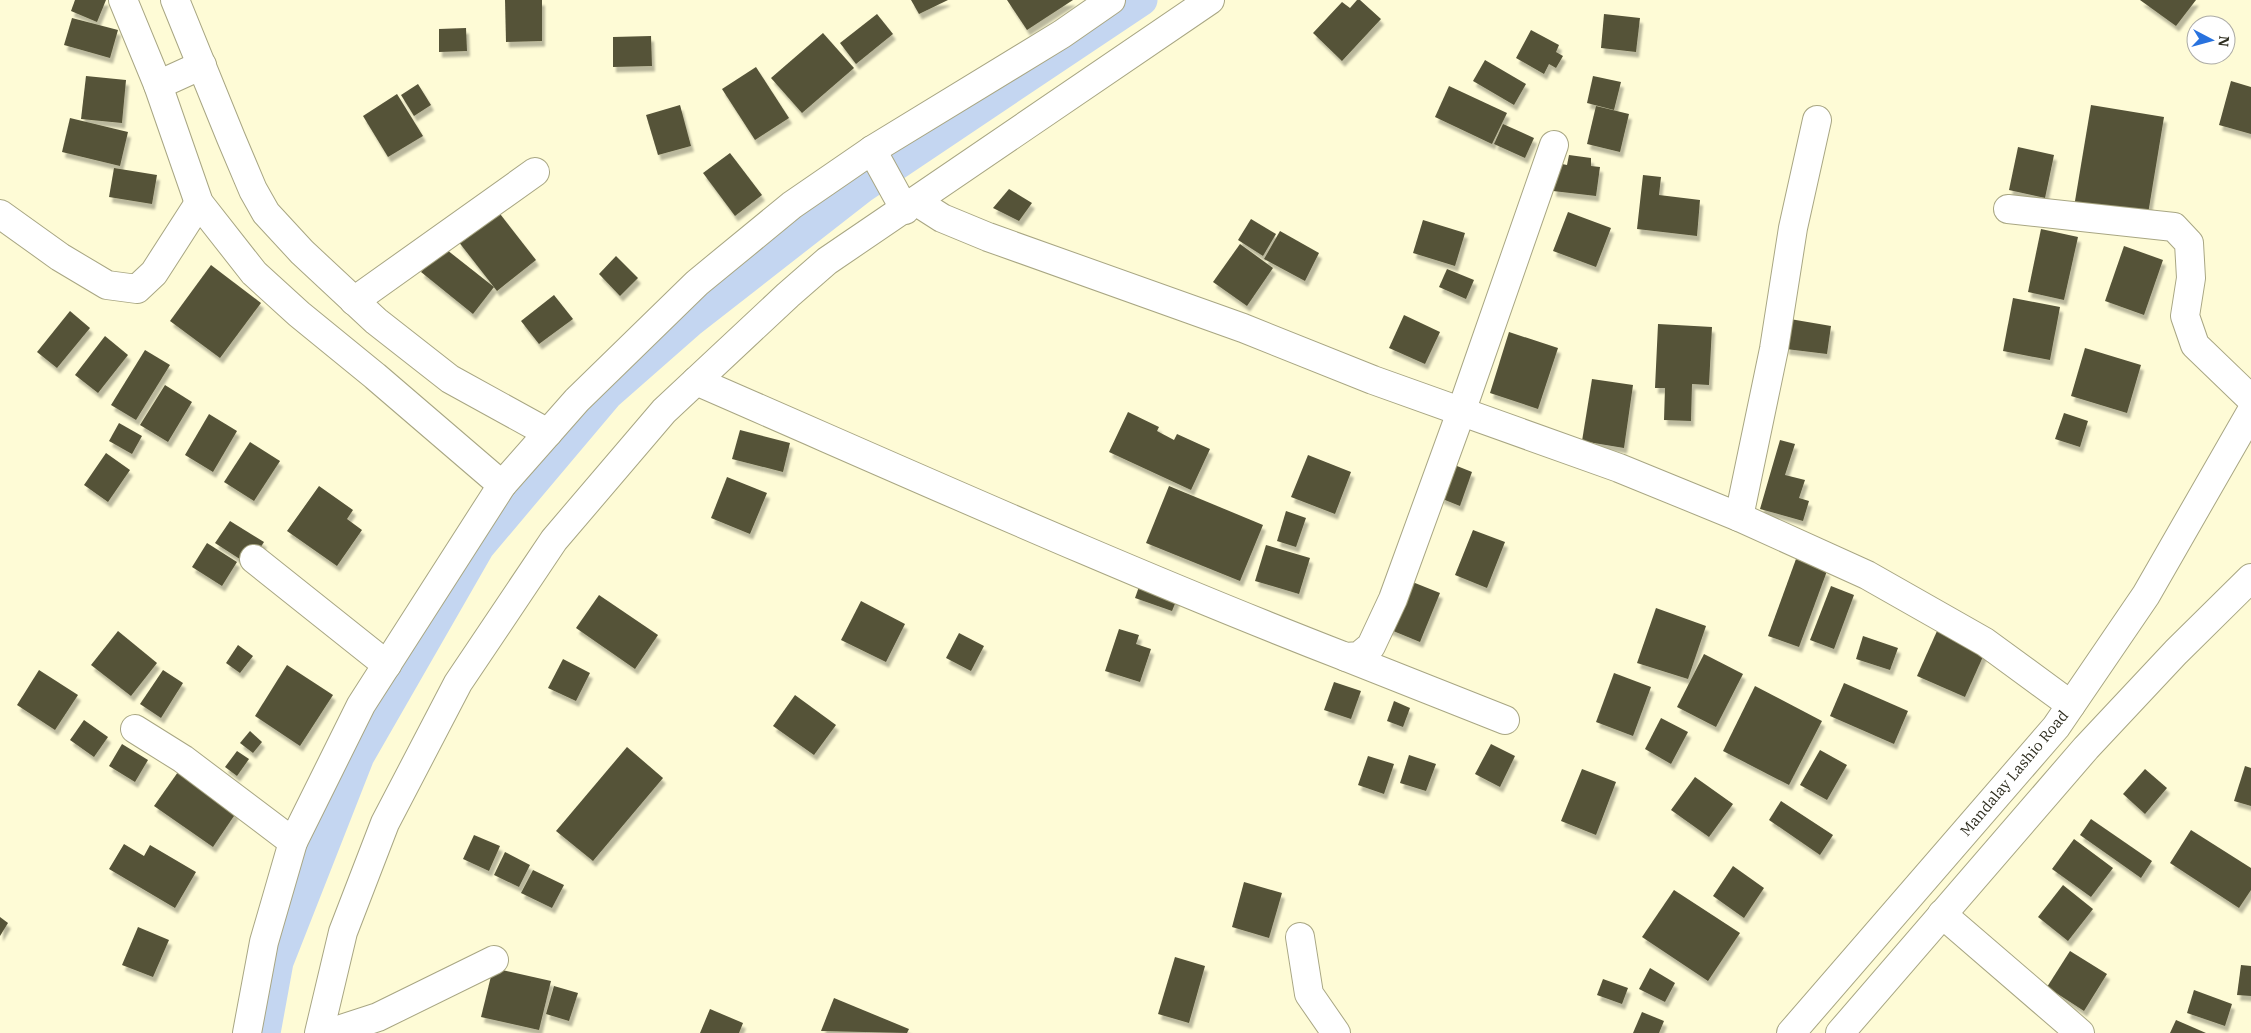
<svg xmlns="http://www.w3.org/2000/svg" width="2251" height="1033" font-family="'IBM Plex Serif',serif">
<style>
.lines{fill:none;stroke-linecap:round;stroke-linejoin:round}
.canal{stroke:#c4d6f1;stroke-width:31}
.building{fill:#555338;filter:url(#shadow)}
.minor-casing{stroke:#a8a683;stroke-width:30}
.highway-casing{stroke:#a8a683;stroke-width:30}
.minor{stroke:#fff;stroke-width:28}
.highway{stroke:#fff;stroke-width:28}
.labels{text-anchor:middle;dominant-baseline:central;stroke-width:5;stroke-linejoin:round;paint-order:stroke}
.street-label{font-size:15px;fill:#2f2e20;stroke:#fff}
</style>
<defs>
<filter id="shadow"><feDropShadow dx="3" dy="5.5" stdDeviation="1" flood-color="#0004"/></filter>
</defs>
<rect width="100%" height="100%" fill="#fefbd6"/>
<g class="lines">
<path class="canal" d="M265 1033 278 962 359 756 479 547 608 394 690 322 863 187 1142 0"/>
</g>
<g class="building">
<path d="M75 0H106L97 22 71 11Z"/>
<path d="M505 0H542V41L506 42Z"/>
<path d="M911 0H948L919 14Z"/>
<path d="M1007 0H1073L1027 30Z"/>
<path d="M1357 0H1360L1381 19 1342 61 1313 33 1342 2 1350 8Z"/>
<path d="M2140 0H2196L2176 26Z"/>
<path d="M877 14 893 34 856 64 840 43Z"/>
<path d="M1604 14 1640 18 1636 52 1601 48Z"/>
<path d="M72 18 118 30 110 58 64 45Z"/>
<path d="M466 28 467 51 439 52V29Z"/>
<path d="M1531 30 1559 45 1556 52 1563 56 1556 68 1549 64 1544 74 1516 58Z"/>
<path d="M823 33 854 68 802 113 771 78Z"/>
<path d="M651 36 652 66 613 67V37Z"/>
<path d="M1485 60 1526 84 1514 105 1473 81Z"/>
<path d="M756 67 789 118 755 140 722 89Z"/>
<path d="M86 76 126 80 122 123 81 119Z"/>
<path d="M1593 76 1621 82 1614 110 1587 103Z"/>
<path d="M2231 81 2251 87V134L2219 125Z"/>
<path d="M418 84 431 105 414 116 401 95Z"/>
<path d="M1449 86 1507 113 1492 144 1435 117Z"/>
<path d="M397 94 423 136 388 157 363 116Z"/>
<path d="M680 105 691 146 658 155 646 115Z"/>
<path d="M2091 105 2164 117 2147 220 2074 207Z"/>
<path d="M1596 106 1629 114 1620 152 1587 144Z"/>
<path d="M70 118 128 132 120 166 62 152Z"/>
<path d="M1503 124 1534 138 1525 158 1494 144Z"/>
<path d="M2018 147 2054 155 2045 198 2009 190Z"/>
<path d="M730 153 762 195 735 216 703 173Z"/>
<path d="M1569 155 1591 158V166L1600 167 1596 196 1553 191 1557 163 1567 165Z"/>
<path d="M114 168 157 175 152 204 109 197Z"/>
<path d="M1643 175 1661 177 1659 195 1700 200 1697 236 1637 229Z"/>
<path d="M1009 189 1032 203 1019 221 993 208Z"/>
<path d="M497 210 536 260 497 291 458 241Z"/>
<path d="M1568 212 1611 228 1596 267 1553 251Z"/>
<path d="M1251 219 1276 234 1263 256 1238 240Z"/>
<path d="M1423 220 1465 233 1455 266 1413 253Z"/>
<path d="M2041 229 2078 237 2064 300 2028 292Z"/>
<path d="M1280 231 1319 253 1305 281 1264 259Z"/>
<path d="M1240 244 1273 268 1247 306 1213 282Z"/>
<path d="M442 246 494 287 473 314 421 272Z"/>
<path d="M2124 246 2163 260 2144 315 2105 301Z"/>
<path d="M616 256 638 278 620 296 599 274Z"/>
<path d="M211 265 261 303 220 358 170 321Z"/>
<path d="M1447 269 1474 280 1466 299 1439 287Z"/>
<path d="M554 295 573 319 539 344 521 321Z"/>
<path d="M2013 298 2060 307 2050 360 2003 351Z"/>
<path d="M70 311 90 328 57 368 37 352Z"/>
<path d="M1404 315 1440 332 1425 364 1389 348Z"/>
<path d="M1790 319 1831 326 1827 354 1786 349Z"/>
<path d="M1658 324 1712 327 1709 385 1692 384 1691 421 1664 420 1665 388H1655Z"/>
<path d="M1509 332 1558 348 1538 409 1490 393Z"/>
<path d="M105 336 128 355 98 393 75 375Z"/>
<path d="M2085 348 2141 365 2127 413 2071 396Z"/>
<path d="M145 350 170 365 136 420 111 405Z"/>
<path d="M1592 379 1633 385 1624 448 1582 441Z"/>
<path d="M165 385 192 402 168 442 140 425Z"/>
<path d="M1128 412 1159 427 1157 431 1174 440 1177 434 1210 449 1191 490 1109 452Z"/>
<path d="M2064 413 2088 421 2080 447 2055 439Z"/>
<path d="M209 414 237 431 213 472 185 455Z"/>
<path d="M119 423 142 436 132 454 109 441Z"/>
<path d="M740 430 790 443 783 472 732 459Z"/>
<path d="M1780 440 1795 444 1785 475 1805 480 1799 498 1809 501 1803 521 1760 509Z"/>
<path d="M250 442 280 461 254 501 224 482Z"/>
<path d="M106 453 130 470 108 502 84 485Z"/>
<path d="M1308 455 1351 472 1335 514 1291 497Z"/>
<path d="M1452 464 1472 472 1460 506 1440 498Z"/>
<path d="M727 477 767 493 750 534 711 518Z"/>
<path d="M319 486 353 510 347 519 362 530 337 566 287 531Z"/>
<path d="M1169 486 1263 525 1240 581 1146 543Z"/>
<path d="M1286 511 1306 518 1296 547 1277 541Z"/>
<path d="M230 521 264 542 249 565 215 543Z"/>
<path d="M1473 530 1505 542 1487 588 1455 575Z"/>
<path d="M207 543 237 562 222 586 192 567Z"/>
<path d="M1266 545 1310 558 1299 594 1255 581Z"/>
<path d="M1796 559 1827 571 1799 647 1768 636Z"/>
<path d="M1405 579 1440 593 1420 642 1386 628Z"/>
<path d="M1141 581 1179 594 1172 611 1135 598Z"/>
<path d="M1831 586 1854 595 1834 649 1810 640Z"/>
<path d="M599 595 658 635 635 669 576 628Z"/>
<path d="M861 601 905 624 886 662 841 640Z"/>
<path d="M1656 608 1706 626 1688 679 1637 663Z"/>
<path d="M1119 629 1139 635 1136 644 1151 649 1140 682 1105 671Z"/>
<path d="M118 631 157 663 131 696 91 665Z"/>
<path d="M1937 631 1985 652 1965 697 1917 676Z"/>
<path d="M959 633 984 646 971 671 946 658Z"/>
<path d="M1863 636 1898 648 1890 670 1856 659Z"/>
<path d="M238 645 253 656 240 673 226 663Z"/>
<path d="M1704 654 1743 674 1716 727 1677 707Z"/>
<path d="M563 659 590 673 576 701 548 688Z"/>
<path d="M287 665 333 695 300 746 255 716Z"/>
<path d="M39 670 78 695 55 730 17 705Z"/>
<path d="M163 670 183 683 161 718 140 704Z"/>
<path d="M1614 673 1651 687 1633 736 1596 722Z"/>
<path d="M1334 682 1361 691 1351 719 1324 710Z"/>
<path d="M1844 683 1908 711 1894 744 1830 716Z"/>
<path d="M1755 686 1822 721 1789 785 1723 751Z"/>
<path d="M795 695 836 725 814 755 773 726Z"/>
<path d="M1394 701 1410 708 1403 727 1387 721Z"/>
<path d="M1661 718 1688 732 1671 764 1645 749Z"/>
<path d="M84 720 108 737 94 757 70 740Z"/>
<path d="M250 731 262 742 253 753 240 743Z"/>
<path d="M122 744 148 760 135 782 109 766Z"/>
<path d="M1491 744 1515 756 1500 787 1475 774Z"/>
<path d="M627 747 663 778 593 861 556 831Z"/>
<path d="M1820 750 1847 765 1827 800 1800 785Z"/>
<path d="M237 751 249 759 237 776 225 767Z"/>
<path d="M1409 755 1436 764 1426 791 1400 783Z"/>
<path d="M1368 756 1394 764 1384 794 1358 785Z"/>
<path d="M2245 766 2251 768V806L2234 801Z"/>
<path d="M1582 769 1616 782 1596 835 1561 821Z"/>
<path d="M2145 769 2167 788 2145 814 2123 794Z"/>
<path d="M178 772 236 813 213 847 154 806Z"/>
<path d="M1695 777 1733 804 1709 837 1671 810Z"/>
<path d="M1781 801 1833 835 1820 855 1769 820Z"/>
<path d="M2091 819 2152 861 2141 878 2080 835Z"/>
<path d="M2191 830 2251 868V890L2239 908 2170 863Z"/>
<path d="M474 835 500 846 489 871 463 859Z"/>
<path d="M2074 839 2113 868 2091 897 2052 869Z"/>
<path d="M124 844 144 856 150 845 196 872 175 908 109 869Z"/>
<path d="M505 852 530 865 519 887 494 875Z"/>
<path d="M1733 866 1764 888 1744 918 1713 896Z"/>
<path d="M533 870 564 885 552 908 521 893Z"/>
<path d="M1244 882 1282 893 1269 938 1232 927Z"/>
<path d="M2063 885 2093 909 2068 941 2038 917Z"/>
<path d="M1674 890 1740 933 1708 981 1642 937Z"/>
<path d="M0 917 8 923 0 936Z"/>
<path d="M138 927 169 940 153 977 122 965Z"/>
<path d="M2070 951 2107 974 2084 1011 2047 987Z"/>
<path d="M1175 957 1205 966 1189 1023 1158 1014Z"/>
<path d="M2241 965 2251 966V996L2237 995Z"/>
<path d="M493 968 551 981 539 1030 481 1017Z"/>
<path d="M1650 968 1675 983 1665 1002 1639 989Z"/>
<path d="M1603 979 1628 988 1622 1004 1597 995Z"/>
<path d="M554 986 578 993 569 1021 546 1014Z"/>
<path d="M2194 990 2232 1004 2225 1026 2187 1013Z"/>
<path d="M834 998 909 1029 907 1033 821 1031Z"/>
<path d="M710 1009 743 1023 739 1033H700Z"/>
<path d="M1642 1012 1664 1021 1659 1033H1633Z"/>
<path d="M2176 1020 2206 1033H2170Z"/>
</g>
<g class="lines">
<defs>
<g id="minor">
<path d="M123 0 158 85 199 203 254 273 299 314 375 376 502 485"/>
<path d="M175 0 231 138 253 190 266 213 302 252 376 321 450 379 548 433"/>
<path d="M158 85 202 65"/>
<path d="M872 150 905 210"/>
<path d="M917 202 942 218 988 237 1243 328 1373 380 1619 468 1739 517 1867 575 1985 642 2071 705"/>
<path d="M2008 209 2174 227 2189 243 2191 278 2185 316 2195 345 2251 399"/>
<path d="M0 214 60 257 107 285 137 289 154 273 199 203"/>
<path d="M354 301 535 172"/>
<path d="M696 381C912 475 1127 572 1346 657L1359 656 1371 646 1393 599 1461 412 1554 145"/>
<path d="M1739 517 1774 349 1793 228 1817 120"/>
<path d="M254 559 387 665"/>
<path d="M1346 657 1505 720"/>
<path d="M135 729 183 759 293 842"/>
<path d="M1942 914 2080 1033"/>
<path d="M1300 937 1309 994 1336 1033"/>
<path d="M247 1033 264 942 293 842 361 705 502 485 577 400 697 283 792 205 872 150 1062 34 1111 0"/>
<path d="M319 1033 343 932 385 823 458 683 554 540 664 411 788 295 827 261 1210 0"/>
<path d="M329 1033 378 1017 494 960"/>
</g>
<g id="highway">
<path d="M1791 1033 2056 727 2146 595 2251 412"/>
<path d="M1840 1033 2086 748 2176 652 2251 578"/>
</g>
</defs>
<use href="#minor" class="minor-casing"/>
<use href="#highway" class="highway-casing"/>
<use href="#minor" class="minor"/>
<use href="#highway" class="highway"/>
</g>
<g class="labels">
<g class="street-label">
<text transform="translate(2014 773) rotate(-50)">Mandalay Lashio Road</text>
</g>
</g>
<g transform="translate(2211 40) rotate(96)"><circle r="24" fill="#ffffff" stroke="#acaba6"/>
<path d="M0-4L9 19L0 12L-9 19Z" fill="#2872de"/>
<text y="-8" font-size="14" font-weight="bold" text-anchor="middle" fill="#2f2e20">N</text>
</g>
</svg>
